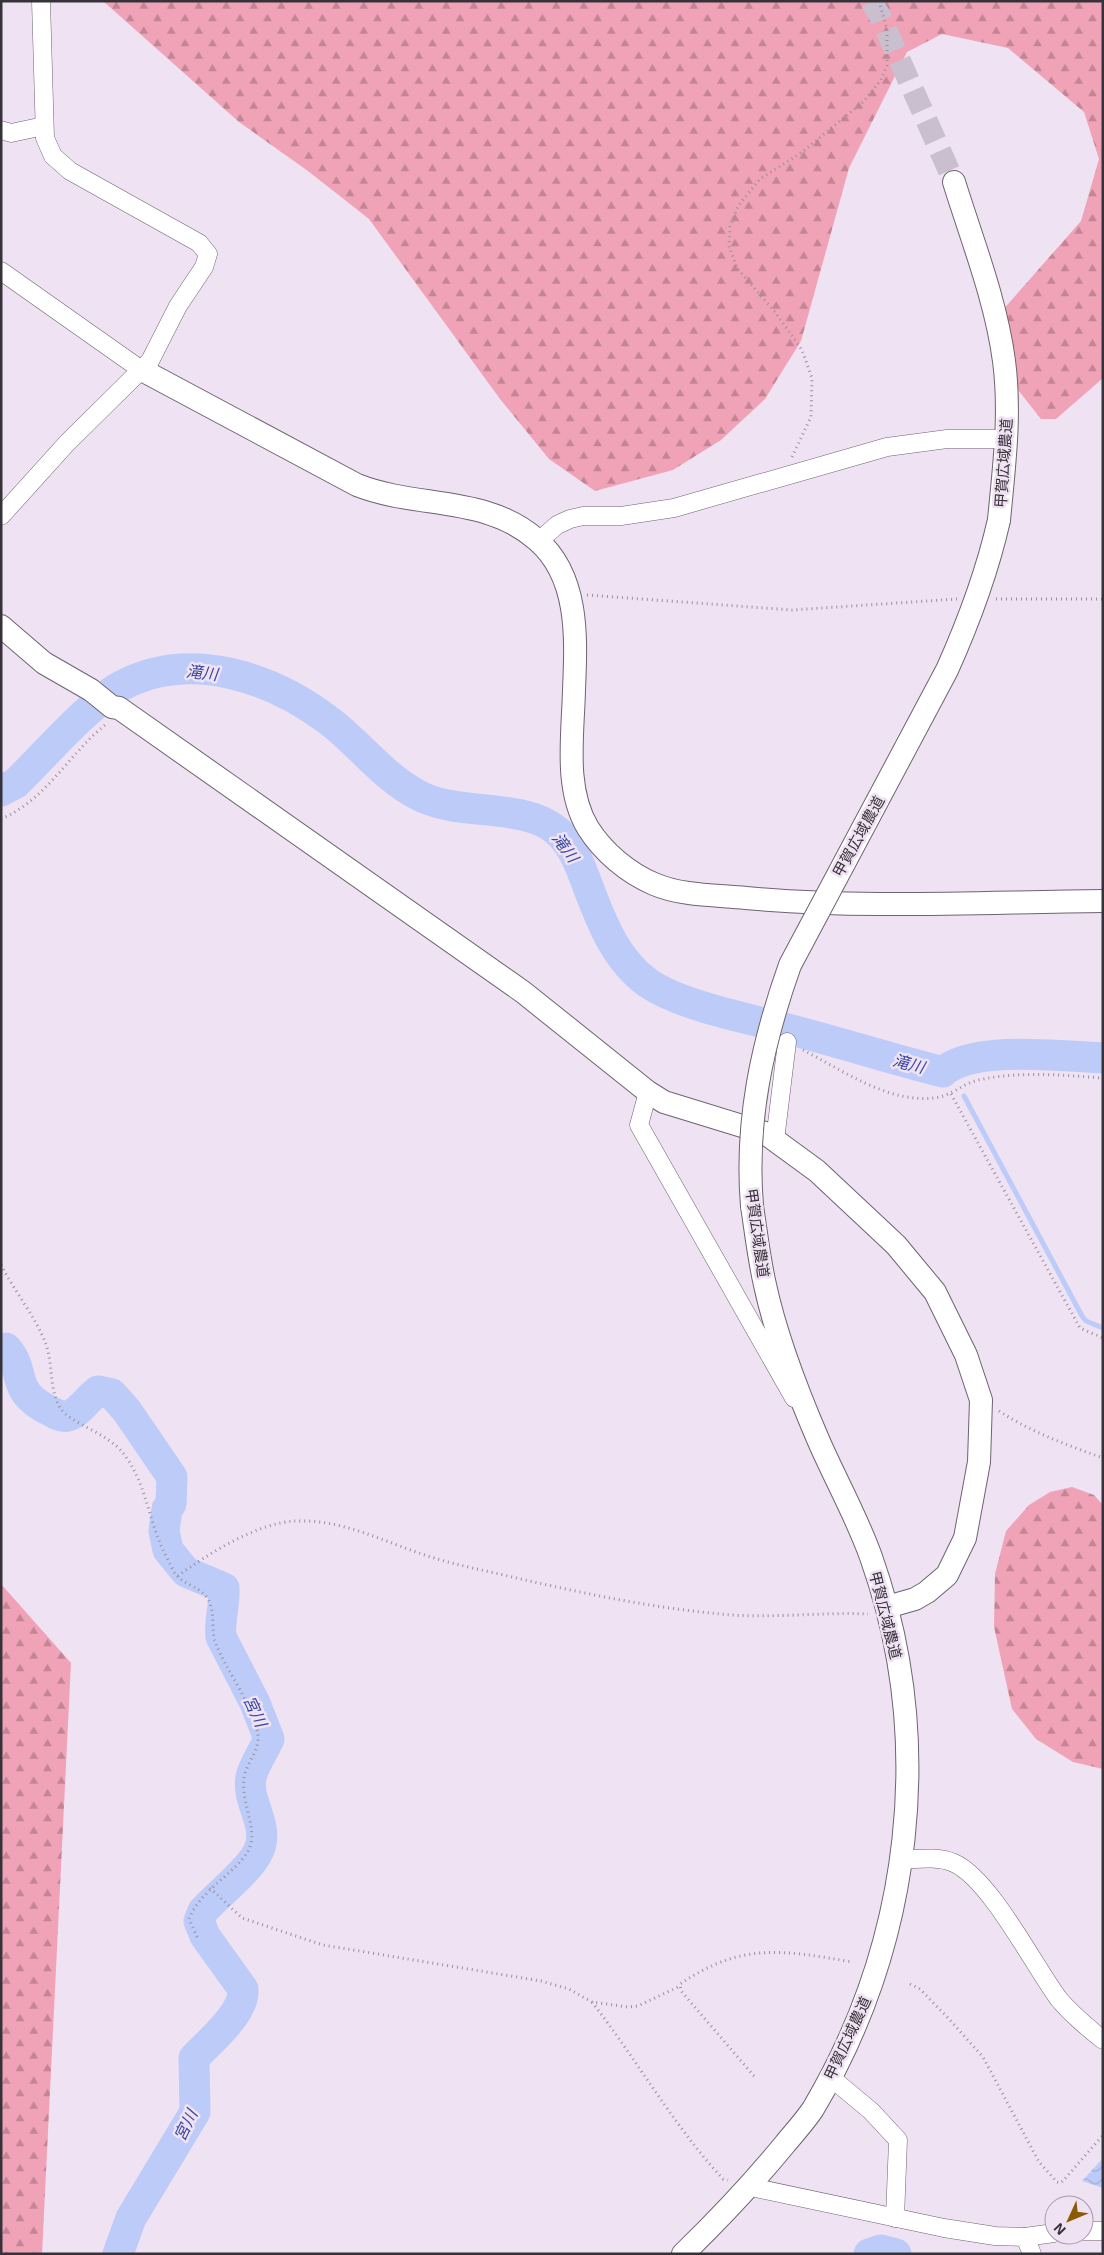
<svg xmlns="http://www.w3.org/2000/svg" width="1104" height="2255" font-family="'Exo 2','Noto Sans JP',sans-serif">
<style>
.forest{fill:url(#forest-firs)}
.water{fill:url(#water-waves)}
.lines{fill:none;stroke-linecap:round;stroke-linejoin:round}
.stream{stroke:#bdcbf8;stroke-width:5}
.river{stroke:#bdcbf8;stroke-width:31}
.tertiary-tunnel{stroke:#cabfce;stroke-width:22;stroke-dasharray:22 11;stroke-linecap:butt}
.minor-casing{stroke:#6e6371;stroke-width:19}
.tertiary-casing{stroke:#6e6371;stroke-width:24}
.path{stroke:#9a909d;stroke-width:3;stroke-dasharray:1 4;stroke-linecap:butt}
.minor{stroke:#fff;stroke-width:18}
.tertiary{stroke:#fff;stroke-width:22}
.tertiary-bridge-casing{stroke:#6e6371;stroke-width:24;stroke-linecap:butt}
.tertiary-bridge{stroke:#fff;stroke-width:22}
.labels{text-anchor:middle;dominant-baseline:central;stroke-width:5;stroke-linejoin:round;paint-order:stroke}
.street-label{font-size:15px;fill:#373239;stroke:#efe2f3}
.water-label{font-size:16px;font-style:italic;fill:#38479c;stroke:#efe2f3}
</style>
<defs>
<pattern id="forest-firs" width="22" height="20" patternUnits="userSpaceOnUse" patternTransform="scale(1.25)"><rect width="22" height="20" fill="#f0a3b6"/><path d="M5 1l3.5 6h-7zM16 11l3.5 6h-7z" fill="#c38595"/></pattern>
<pattern id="water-waves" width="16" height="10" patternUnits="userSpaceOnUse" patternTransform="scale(1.25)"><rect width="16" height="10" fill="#bdcbf8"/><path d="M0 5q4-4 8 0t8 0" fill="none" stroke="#a3afd5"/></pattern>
</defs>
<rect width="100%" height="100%" fill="#efe2f3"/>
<g class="forest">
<path d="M103 1H1103V378L1056 419H1041L1000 367 1001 312 1081 221 1099 159 1084 112 1008 48 942 34 907 52 849 168 801 341 765 399 721 440 673 470 595 491 549 459 500 399 369 219 308 171 239 122Z"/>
<path d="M1072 1487 1094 1495 1103 1505V1769L1073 1762 1036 1739 1012 1709 994 1627 995 1574 1006 1531 1029 1505 1050 1492Z"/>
<path d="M1 1584 71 1663 42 2254H1Z"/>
</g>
<path class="water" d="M1103 2158V2188L1082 2181Z"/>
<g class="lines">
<path class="stream" d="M964 1096 1082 1316 1086 1321 1103 1328"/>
<g class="river">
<path d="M1 791 16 783C45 755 89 703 123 685 191 650 271 677 328 720 359 743 383 777 418 795 458 817 524 802 557 831 573 845 580 865 587 884 601 921 615 959 648 983 680 1005 742 1017 780 1027 835 1041 888 1058 943 1072 972 1045 1063 1056 1103 1058"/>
<path d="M1 1350 6 1348C28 1373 8 1390 50 1411 56 1414 62 1418 68 1416 80 1412 88 1398 98 1391L112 1394 127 1411 172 1477 171 1504 167 1509 164 1531 168 1550 186 1572 224 1588C225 1605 219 1620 221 1637L255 1703 269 1739C264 1750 254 1765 251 1777 246 1803 271 1826 258 1852 248 1872 219 1893 203 1911L199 1921 205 1936 243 1989C245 2013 209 2042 194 2058L195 2112 131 2218 118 2254"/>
<path d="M869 2254 881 2250 896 2254"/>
</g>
<path class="tertiary-tunnel" d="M871 1 880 16 954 182"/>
<defs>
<g id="minor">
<path d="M1 130 11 133 44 126"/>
<path d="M1 271 140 369"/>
<path d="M1 516 67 443 150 361 178 306 204 267 208 254 199 243 70 171 53 156 45 138 41 1"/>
<path d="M539 541 557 525 570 519 583 516H621L674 508 887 447 947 439H1007"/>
<path d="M648 1092 639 1125 794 1398"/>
<path d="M775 1140 787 1042"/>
<path d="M901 1860C918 1859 938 1856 954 1863 990 1879 1033 1964 1058 1998 1071 2014 1087 2027 1103 2040"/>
<path d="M829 2076 871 2111 898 2140 895 2218"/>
<path d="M751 2187 944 2228 995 2236 1025 2237 1032 2254"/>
<path d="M1084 2231H1103"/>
<path d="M1025 2237 1054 2233"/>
</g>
<g id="tertiary">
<path d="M954 182C972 240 996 300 1004 361 1011 414 1004 467 999 520"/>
<path d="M140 369 357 485C418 509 486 495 537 540 580 577 576 640 574 690 573 734 564 789 588 828 603 852 628 873 654 884 682 896 716 895 746 898 864 909 984 902 1103 901"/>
<path d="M1 626 44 663 91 690 112 707 119 708 523 992 648 1092 664 1102 765 1133 817 1171 896 1245 935 1292 966 1355 981 1400 979 1462 965 1538 947 1575 927 1592 915 1599 887 1607"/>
<path d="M683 2254C719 2219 753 2183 785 2144 794 2133 805 2121 813 2109 912 1942 936 1740 871 1557 856 1515 834 1477 817 1437 796 1388 776 1336 765 1285 759 1259 756 1232 752 1206"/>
</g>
</defs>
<use href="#minor" class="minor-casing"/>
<use href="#tertiary" class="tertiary-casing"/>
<g class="path">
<path d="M792 457 811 417 812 378 802 350 775 312 737 268 729 246 730 227 738 206 760 179 801 153 863 102 881 80 887 65V30L879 1"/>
<path d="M587 595 792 610 957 599"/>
<path d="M996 599H1103"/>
<path d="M1 819C46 800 69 754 105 725"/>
<path d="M803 1050C842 1070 888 1103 933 1098 950 1097 962 1084 978 1080 1020 1071 1061 1075 1103 1078"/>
<path d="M951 1094 1080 1328 1103 1338"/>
<path d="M1 1265C14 1290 36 1318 45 1342 54 1364 48 1389 61 1409 70 1423 109 1434 123 1453 146 1482 148 1519 164 1552 168 1559 172 1570 177 1576 186 1585 200 1587 208 1599 216 1613 210 1630 216 1644 226 1670 255 1708 258 1735 260 1750 246 1764 244 1778 241 1801 255 1823 251 1843 246 1868 201 1887 189 1919L198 1939"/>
<path d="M999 1411C1031 1432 1067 1445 1103 1458"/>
<path d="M178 1576C207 1554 259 1522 296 1521 344 1519 386 1543 431 1557 456 1565 482 1570 508 1576 581 1593 656 1609 732 1615 777 1618 823 1612 868 1614"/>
<path d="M210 1888 242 1918 323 1945 541 1981 569 1989 592 2002 628 2007 638 2006 680 1986"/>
<path d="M910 1984 920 1989 949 2019 983 2057 1039 2162 1057 2182 1060 2183 1063 2181 1103 2135"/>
<path d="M592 2002C637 2060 673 2125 723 2179L728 2180"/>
<path d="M754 2076 681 1991 680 1984C742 1942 783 1950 852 1962"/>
</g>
<use href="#minor" class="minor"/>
<use href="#tertiary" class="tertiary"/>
<defs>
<path id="tertiary-bridge" d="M752 1206C745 1122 762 1044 790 965L947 670C969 621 987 573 999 520"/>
</defs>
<use href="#tertiary-bridge" class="tertiary-bridge-casing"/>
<use href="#tertiary-bridge" class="tertiary-bridge"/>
</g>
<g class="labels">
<g class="street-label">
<text transform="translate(1003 463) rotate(-86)">甲賀広域農道</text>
<text transform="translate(858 836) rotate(-61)">甲賀広域農道</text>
<text transform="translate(758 1233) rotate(82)">甲賀広域農道</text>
<text transform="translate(886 1615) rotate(76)">甲賀広域農道</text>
<text transform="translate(847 2038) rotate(-65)">甲賀広域農道</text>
</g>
<g class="water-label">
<text transform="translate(202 672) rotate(6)">滝川</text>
<text transform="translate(566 847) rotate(54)">滝川</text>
<text transform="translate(909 1063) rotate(15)">滝川</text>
<text transform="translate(256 1711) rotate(65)">宮川</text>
<text transform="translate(185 2125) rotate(-64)">宮川</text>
</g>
</g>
<rect width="1104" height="2255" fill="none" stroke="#373239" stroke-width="5"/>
<g transform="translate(1069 2220) rotate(226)"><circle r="24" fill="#efe2f3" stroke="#a59ca9"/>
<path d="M0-4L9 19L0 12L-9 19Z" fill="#8b5b03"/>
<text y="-8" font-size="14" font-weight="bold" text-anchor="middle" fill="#373239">N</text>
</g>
</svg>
